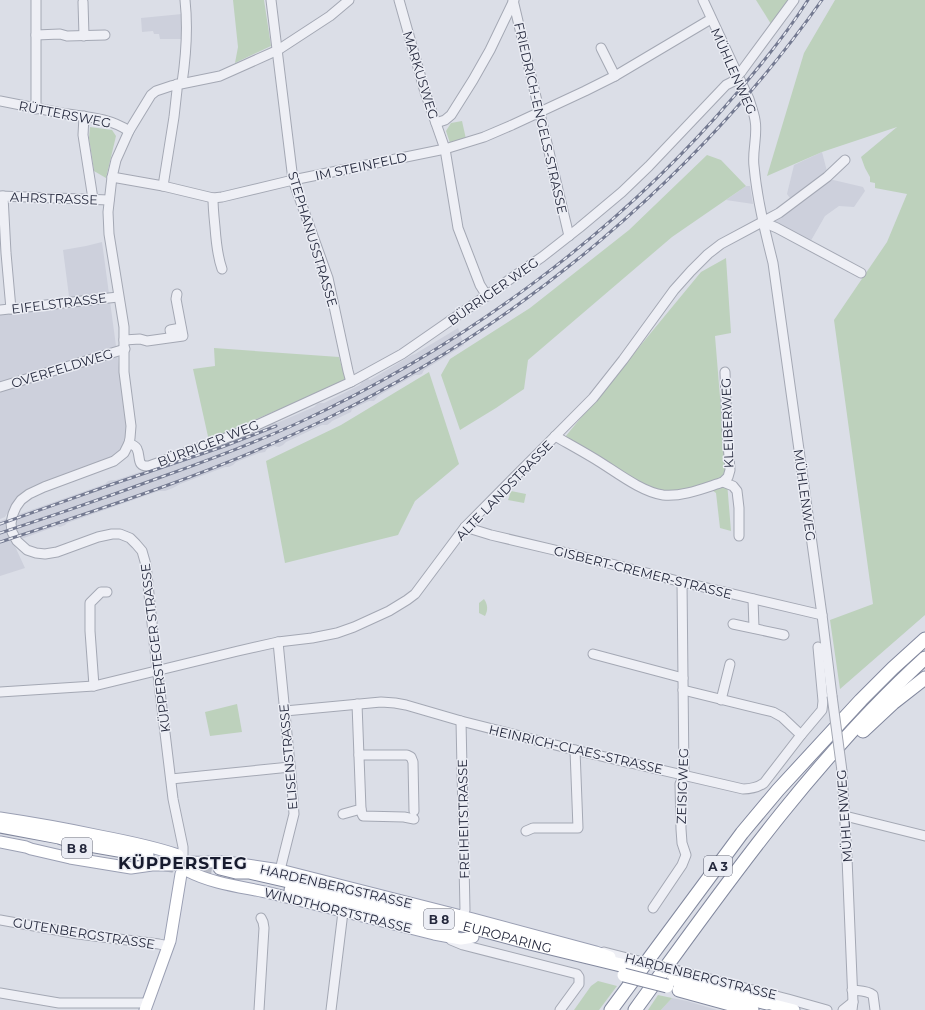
<svg xmlns="http://www.w3.org/2000/svg" width="925" height="1010" font-family="Montserrat,sans-serif">
<style>
.built{fill:#cdd0dc}
.green{fill:#bdd1bc}
.lines{fill:none;stroke-linecap:round;stroke-linejoin:round}
.highway-tunnel{stroke:#b7bac5;stroke-width:13;stroke-dasharray:13 6;stroke-linecap:butt}
.minor-casing{stroke:#a4a8b4;stroke-width:11}
.major-casing{stroke:#9a9fb3;stroke-width:13}
.highway-casing{stroke:#82889e;stroke-width:15}
.minor{stroke:#eeeff5;stroke-width:9}
.major{stroke:#fff;stroke-width:11}
.highway{stroke:#fff;stroke-width:13}
.rail-casing{stroke:#747a91;stroke-width:3}
.rail{stroke:#ebedf4;stroke-width:1.5;stroke-dasharray:4.5;stroke-linecap:butt}
.minor-bridge-casing{stroke:#a4a8b4;stroke-width:11;stroke-linecap:butt}
.highway-bridge-casing{stroke:#82889e;stroke-width:15;stroke-linecap:butt}
.minor-bridge{stroke:#eeeff5;stroke-width:9}
.highway-bridge{stroke:#fff;stroke-width:13}
.labels{text-anchor:middle;dominant-baseline:central;stroke-width:3;stroke-linejoin:round;paint-order:stroke}
.shield{fill:#ebedf4;stroke:#606474;stroke-width:1}
.shield-label{font-size:12px;font-weight:bold;fill:#25293d}
.street-label{font-size:13px;fill:#25293d;stroke:#ebedf4}
.district-label{font-size:17px;font-weight:bold;letter-spacing:1px;fill:#171b2e;stroke:#ebedf4}
</style>
<rect width="100%" height="100%" fill="#dbdee7"/>
<g class="built">
<path d="M182 14 181 39H160L159 34H154L153 31 142 32 141 18Z"/>
<path d="M822 152 829 179 863 187 865 191 854 207 839 206 825 216 809 244 772 223 795 205 787 194 794 165Z"/>
<path d="M746 186H750L753 204 726 200Z"/>
<path d="M102 242 126 420 127 436 125 445 117 456 27 490 20 495 15 500 5 517 0 519V313L70 304 63 250 86 246Z"/>
<path d="M458 328 464 345 424 370 422 374 419 375H415L378 396 374 401H369L352 409 351 412 332 421 330 423 327 425H322L286 442 283 445 279 447 274 446 267 449 265 452 259 453 236 462 233 465 229 467H225L180 484 173 488 165 491H159L67 523 65 525 60 527 57 526 13 542 25 568 0 576V521L105 484 108 481 112 480H116L226 443 268 427 270 425 274 423H277L314 407 317 404 320 403H324L360 385 363 380 366 378 370 380 412 355 415 354Z"/>
<path d="M672 998 687 1001 717 1010H661Z"/>
</g>
<g class="green">
<path d="M233 0H264L271 46 235 63 238 47Z"/>
<path d="M756 0H788L771 24Z"/>
<path d="M835 0H925V615L840 689 830 620 873 604 834 320 887 242 907 194 875 188V183L870 182V177L865 168 861 157 897 127 822 152 767 176 804 53Z"/>
<path d="M462 121 466 139 450 143 446 131 451 123Z"/>
<path d="M90 127 112 130 116 136 106 178 94 171 89 138Z"/>
<path d="M707 155 721 160 746 186 672 237 528 360 524 389 496 408 460 430 441 375 450 359 530 308 629 230Z"/>
<path d="M726 258 731 333 715 336 731 531 720 528 716 493 705 485 678 490H653L565 437 701 272Z"/>
<path d="M214 348 339 357 346 381 228 431 209 441 193 369 215 366Z"/>
<path d="M429 372 459 464 415 501 398 535 285 563 266 461 341 425Z"/>
<path d="M511 491 526 494 524 503 508 500Z"/>
<path d="M484 599C488 605 488 610 485 616L479 613V603Z"/>
<path d="M237 704 242 732 210 736 205 712Z"/>
<path d="M598 981 617 986 599 1010H574L591 986Z"/>
<path d="M658 995 672 998 661 1010H648Z"/>
</g>
<g class="lines">
<path class="highway-tunnel" d="M161 864 219 875"/>
<defs>
<g id="minor">
<path d="M36 0V109"/>
<path d="M271 0 293 180 328 278 348 371 351 382"/>
<path d="M399 0 425 92 445 149 458 228 480 285 487 296"/>
<path d="M513 0 569 236"/>
<path d="M703 0 749 99C751 106 754 113 755 120 758 135 752 151 754 166 757 199 765 231 773 263L822 615 832 696"/>
<path d="M83 2 84 36"/>
<path d="M36 35 60 34 67 36 105 35"/>
<path d="M601 48 615 76"/>
<path d="M741 72 794 0"/>
<path d="M182 83C186 56 188 27 185 0"/>
<path d="M0 101C20 105 40 109 61 113 85 117 108 117 129 131"/>
<path d="M84 116 83 135 93 199"/>
<path d="M436 123 445 120 451 115 473 80 490 50 514 0"/>
<path d="M112 177 163 186 213 198 222 197 293 180 445 149 484 137 512 125 585 91 615 76 711 19"/>
<path d="M163 186 174 117 177 90V84"/>
<path d="M0 196 109 200"/>
<path d="M3 196 6 253 11 309"/>
<path d="M213 198C213 208 214 217 215 227 216 241 217 255 222 269"/>
<path d="M763 222 777 228 861 273"/>
<path d="M0 310 118 297"/>
<path d="M172 337 170 330 181 328"/>
<path d="M124 340 140 339 147 341 183 336 176 299 177 294"/>
<path d="M725 372 727 430 730 470 728 477 723 482 733 486 737 491 739 508V536"/>
<path d="M0 387 125 349"/>
<path d="M555 436C569 444 582 451 595 459 615 471 641 492 663 495 683 497 704 488 723 482"/>
<path d="M129 443C132 445 136 446 137 449 141 457 136 467 149 466L210 444 244 431 351 382 402 354 542 257 579 228 622 192 649 166 726 85 732 82 735 79"/>
<path d="M465 527 491 535 584 557 682 582 822 615"/>
<path d="M753 599 754 628"/>
<path d="M733 624 784 635"/>
<path d="M278 642 291 775 294 814 280 870"/>
<path d="M593 654 683 678"/>
<path d="M94 686 90 631V603L101 592H107"/>
<path d="M683 690 773 712 782 717 801 735"/>
<path d="M0 692 94 686 238 651 278 642 312 638 337 633 354 627 389 611 407 600 415 594 465 527 593 398 623 360 674 290 691 271 708 254 721 244 779 213 827 177 845 160"/>
<path d="M721 700 730 664"/>
<path d="M285 711 381 702 395 703 406 705 461 721 575 750 743 789C751 789 757 788 764 783L801 735 822 710 823 701 818 647"/>
<path d="M461 721 465 910 462 916"/>
<path d="M359 755H407L411 757 413 762 414 811"/>
<path d="M842 771 847 858 853 1002 852 1010"/>
<path d="M171 779 290 767"/>
<path d="M361 809 362 814 363 816 404 817 414 819"/>
<path d="M343 814 361 809 357 704"/>
<path d="M845 816 925 836"/>
<path d="M526 831 533 828H578L575 750"/>
<path d="M183 855V847L173 799 154 642 146 565 142 551 136 544 130 538 120 534H112L98 537 57 552 45 554 36 553 27 550 17 541 12 532 11 523 13 514 16 507 21 500 29 494 44 487 114 461 124 453 129 443 130 438 131 426 124 372V327L109 234 108 212 112 177 116 160 129 131 151 95 156 91 171 86 220 76 278 50 330 16 349 0"/>
<path d="M653 908 682 865 686 855 682 843 681 829 680 784 684 775 682 582"/>
<path d="M0 920 78 934 159 944 168 946"/>
<path d="M451 940 463 945 577 974 579 977V984L560 1010"/>
<path d="M604 952 635 960"/>
<path d="M679 971 788 999 827 1010"/>
<path d="M852 990C859 991 867 990 873 995L875 1010"/>
<path d="M0 993 59 1003H147"/>
<path d="M259 1010 264 928 263 922 261 918"/>
<path d="M331 1010 343 912"/>
<path d="M843 1010 853 1002"/>
</g>
<g id="major">
<path d="M0 818C34 823 67 829 100 836 126 841 152 846 178 855"/>
<path d="M0 842 26 847 31 849 70 858 131 868 152 865H172"/>
<path d="M191 862C203 863 215 861 227 862L280 870 473 919 596 952 610 957"/>
<path d="M188 871C213 884 243 887 270 893 325 907 380 921 434 934L461 939 473 937"/>
<path d="M767 1003 794 1010"/>
<path d="M145 1010 170 941 181 874"/>
</g>
<g id="highway">
<path d="M863 731 893 703 925 678"/>
<path d="M0 826 59 837 78 843 147 855"/>
<path id="s1" d="M220 868 236 872H249L354 896 534 944 629 967"/>
<path d="M291 890 452 931"/>
<path d="M673 979 767 1003"/>
<path d="M679 990 752 1010"/>
<path d="M611 1010 742 833 778 790 861 700 893 668 925 639"/>
<path d="M635 1010C724 887 812 761 925 658"/>
</g>
</defs>
<use href="#minor" class="minor-casing"/>
<use href="#major" class="major-casing"/>
<use href="#highway" class="highway-casing"/>
<use href="#minor" class="minor"/>
<use href="#major" class="major"/>
<use href="#highway" class="highway"/>
<defs>
<g id="rail">
<path d="M0 524 110 485 222 447 276 426"/>
<path d="M0 533C55 515 110 496 164 476 209 460 254 443 298 423 464 346 617 234 736 94 762 64 787 33 808 0"/>
<path d="M0 542C110 506 221 470 326 419 522 324 696 178 822 0"/>
</g>
</defs>
<use href="#rail" class="rail-casing"/>
<use href="#rail" class="rail"/>
<defs>
<g id="minor-bridge">
<path d="M735 79 741 72"/>
<path d="M832 696 842 771"/>
<path d="M635 960 679 971"/>
</g>
<path id="highway-bridge" d="M624 975 667 986"/>
</defs>
<use href="#minor-bridge" class="minor-bridge-casing"/>
<use href="#highway-bridge" class="highway-bridge-casing"/>
<use href="#minor-bridge" class="minor-bridge"/>
<use href="#highway-bridge" class="highway-bridge"/>
</g>
<g class="labels">
<g class="shield">
<rect x="62" y="838" width="30" height="20" rx="3"/>
<rect x="704" y="856" width="28" height="20" rx="3"/>
<rect x="424" y="909" width="30" height="20" rx="3"/>
</g>
<g class="shield-label">
<text x="77" y="848">B 8</text>
<text x="718" y="866">A 3</text>
<text x="439" y="919">B 8</text>
</g>
<g class="street-label">
<text transform="translate(734 71) rotate(66)">MÜHLENWEG</text>
<text transform="translate(421 75) rotate(73)">MARKUSWEG</text>
<text transform="translate(65 114) rotate(11)">RÜTTERSWEG</text>
<text transform="translate(541 118) rotate(77)">FRIEDRICH-ENGELS-STRASSE</text>
<text transform="translate(361 166) rotate(-12)">IM STEINFELD</text>
<text transform="translate(54 198) rotate(2)">AHRSTRASSE</text>
<text transform="translate(313 239) rotate(73)">STEPHANUSSTRASSE</text>
<text transform="translate(493 291) rotate(-35)">BÜRRIGER WEG</text>
<text transform="translate(59 303) rotate(-7)">EIFELSTRASSE</text>
<text transform="translate(62 368) rotate(-17)">OVERFELDWEG</text>
<text transform="translate(727 423) rotate(-92)">KLEIBERWEG</text>
<text transform="translate(208 443) rotate(-21)">BÜRRIGER WEG</text>
<text transform="translate(504 490) rotate(-46)">ALTE LANDSTRASSE</text>
<text transform="translate(805 495) rotate(82)">MÜHLENWEG</text>
<text transform="translate(643 572) rotate(14)">GISBERT-CREMER-STRASSE</text>
<text transform="translate(155 648) rotate(-97)">KÜPPERSTEGER STRASSE</text>
<text transform="translate(576 749) rotate(13)">HEINRICH-CLAES-STRASSE</text>
<text transform="translate(288 757) rotate(-95)">ELISENSTRASSE</text>
<text transform="translate(682 786) rotate(-88)">ZEISIGWEG</text>
<text transform="translate(844 816) rotate(-94)">MÜHLENWEG</text>
<text transform="translate(463 819) rotate(-91)">FREIHEITSTRASSE</text>
<text transform="translate(336 886) rotate(13)">HARDENBERGSTRASSE</text>
<text transform="translate(338 910) rotate(14)">WINDTHORSTSTRASSE</text>
<text transform="translate(84 933) rotate(9)">GUTENBERGSTRASSE</text>
<text stroke="none"><textPath href="#s1" startOffset="296">EUROPARING</textPath></text>
<text transform="translate(701 976) rotate(14)">HARDENBERGSTRASSE</text>
</g>
<g class="district-label">
<text x="183" y="863">KÜPPERSTEG</text>
</g>
</g>
</svg>
